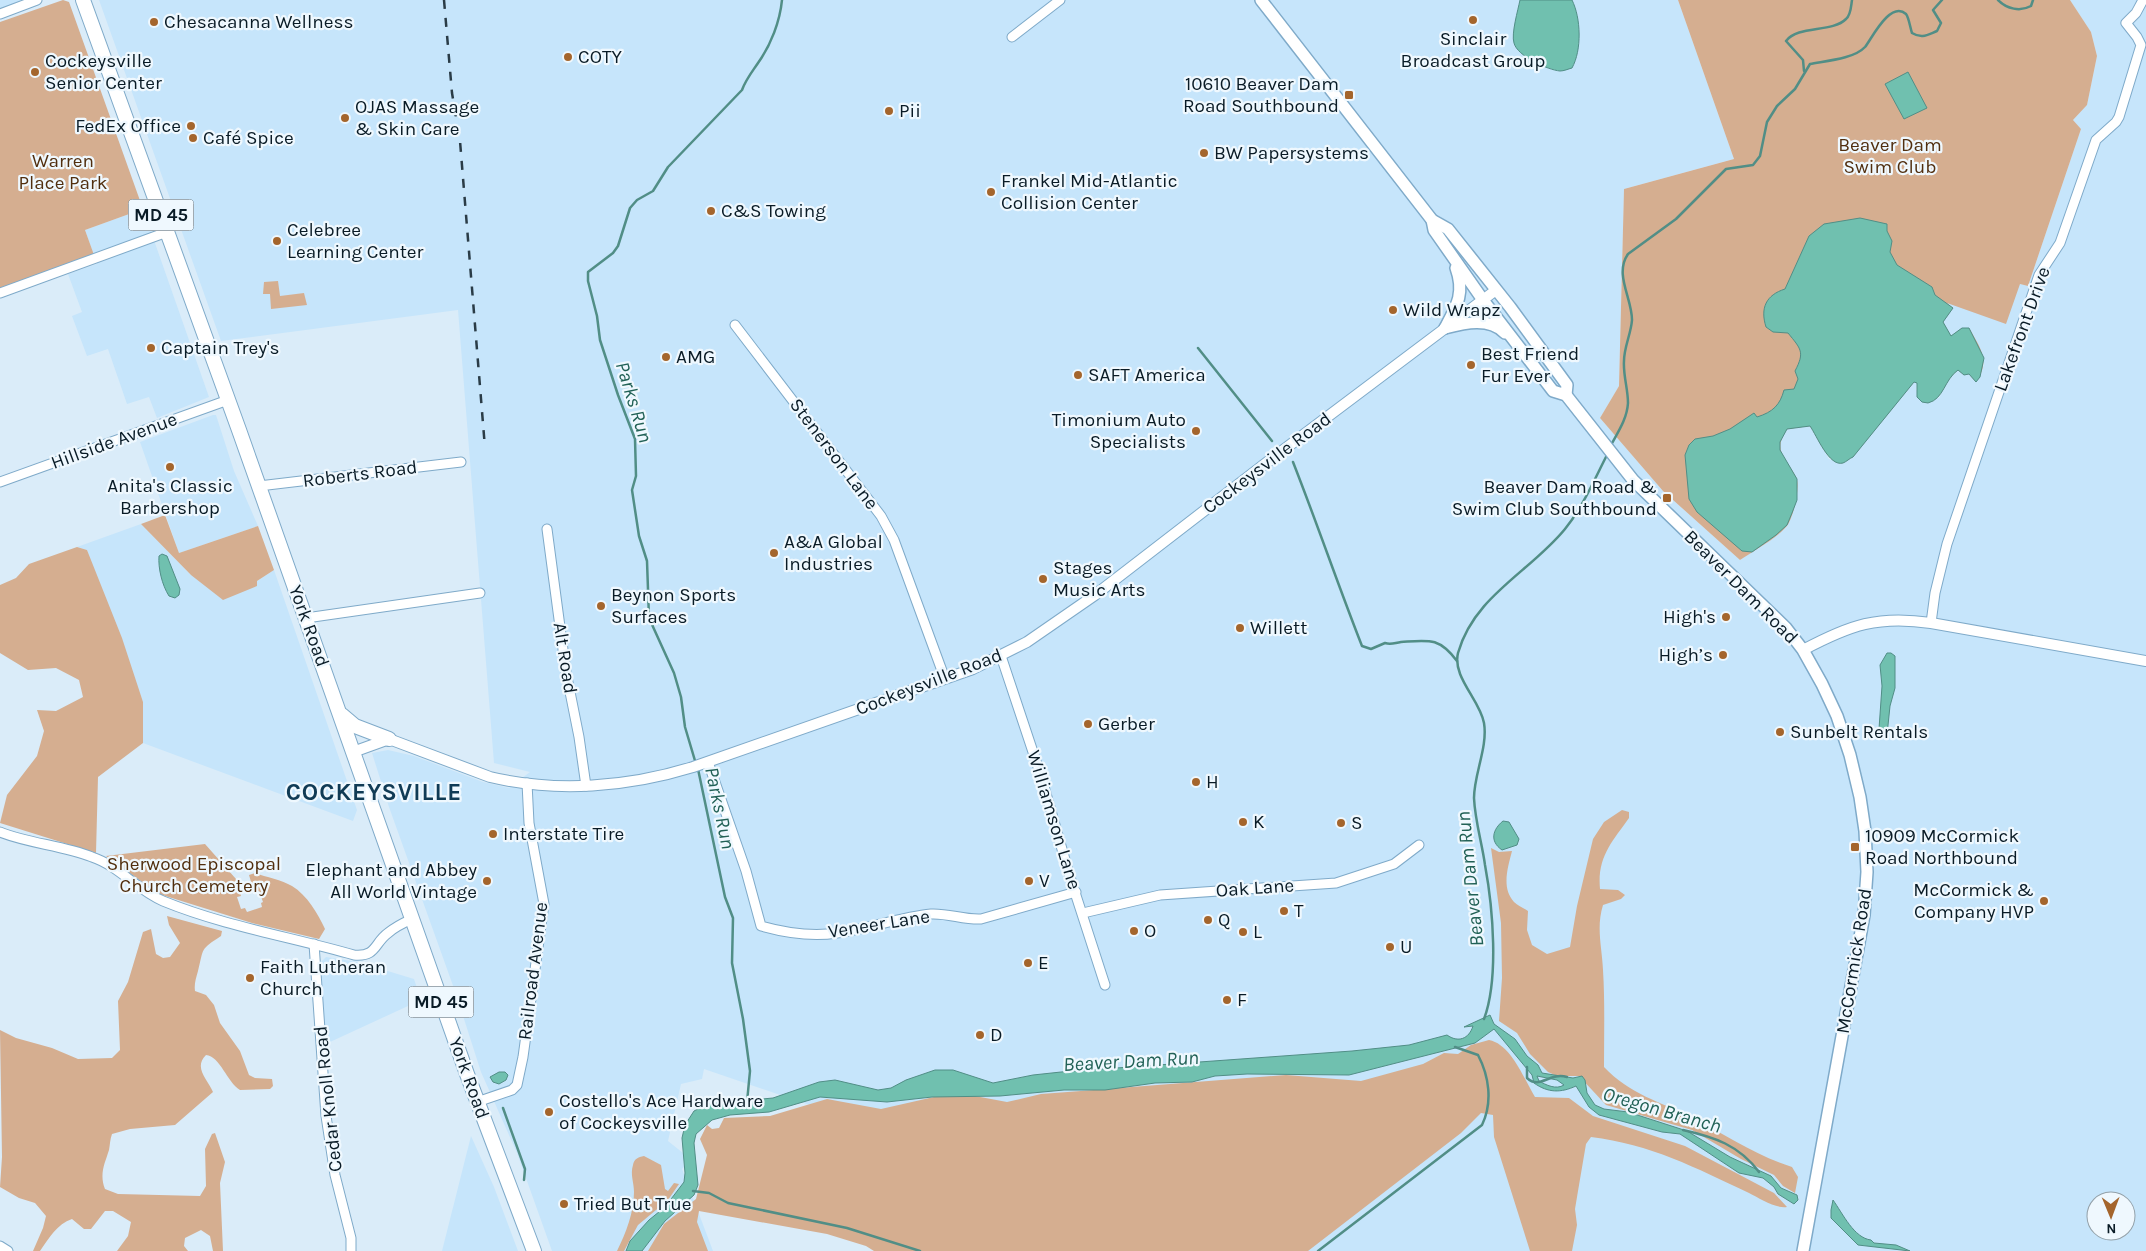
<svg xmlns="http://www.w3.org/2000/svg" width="2146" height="1251" font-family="Karla,sans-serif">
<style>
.built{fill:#c6e5fb;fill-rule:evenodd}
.green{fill:#d5ae90}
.water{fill:#70c0af;stroke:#518e86;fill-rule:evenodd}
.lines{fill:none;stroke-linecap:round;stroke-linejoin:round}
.stream{stroke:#518e86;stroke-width:2.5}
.minor-casing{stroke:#7faac9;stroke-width:11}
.tertiary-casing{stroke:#7faac9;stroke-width:12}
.secondary-casing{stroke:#7faac9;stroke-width:14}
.primary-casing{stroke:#7faac9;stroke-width:16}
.minor{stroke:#fff;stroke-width:9}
.tertiary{stroke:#fff;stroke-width:10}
.secondary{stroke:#fff;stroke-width:11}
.primary{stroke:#fff;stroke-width:14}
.rail{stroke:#2a3c47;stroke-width:2.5;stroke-dasharray:9 9;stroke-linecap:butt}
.poi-dot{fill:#a4652c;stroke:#eff8fe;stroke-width:2}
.labels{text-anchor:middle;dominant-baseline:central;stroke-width:4.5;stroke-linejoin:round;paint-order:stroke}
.shield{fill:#eff8fe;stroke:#4e5d67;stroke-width:1}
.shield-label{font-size:18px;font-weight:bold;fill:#091b26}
.poi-label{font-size:19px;fill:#091b26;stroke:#eff8fe;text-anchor:start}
.park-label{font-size:19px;fill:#512e0e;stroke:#eff8fe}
.street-label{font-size:19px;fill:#091b26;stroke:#eff8fe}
.water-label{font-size:20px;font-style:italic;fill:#216156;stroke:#eff8fe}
.district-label{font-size:24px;font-weight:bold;letter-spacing:1px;fill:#103b55;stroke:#eff8fe}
</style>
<rect width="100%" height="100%" fill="#daecf9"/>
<g class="built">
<path d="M0 0H23L0 9Z"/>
<path d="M99 0H1678L1734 159 1624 189 1619 386 1600 418 1663 491 1740 560 1787 525 1792 513 1797 500V479L1780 450V442L1787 429 1810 426 1829 459 1842 463 1853 456 1914 382 1917 383 1916 390 1939 398 1949 376 1958 370 1980 377 1984 364 1962 328 1951 336 1943 322 1946 302 2020 284 2028 286 2081 129 2073 120 2087 105 2097 56 2091 32 2070 0H2146V1251H1237L704 1069 702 1079 681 1084 668 1141 683 1153 684 1167 682 1169 713 1251H552L517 1153 481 1072 456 994 389 807 372 753 388 750 414 756 483 782 509 788 530 772 494 763 458 310 221 341ZM2096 1201H2126V1231H2096Z"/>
<path d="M143 209 209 397 157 418 149 397 127 404 108 349 87 356 72 316 82 312 68 274 97 264 85 230Z"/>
<path d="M213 415H216L234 471 258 526 179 553 140 442Z"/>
<path d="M141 524 191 575 257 581 274 570 357 810 353 821 143 743V702L87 550 77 547Z"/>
<path d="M326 957 358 962 414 979 421 1000 330 1042 324 1033 321 962Z"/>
<path d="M471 1136 494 1187 518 1251H442Z"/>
</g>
<g class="green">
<path d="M63 0 69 2 143 209 85 230 94 255 0 289V22Z"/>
<path d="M1678 0H2070L2091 32 2097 56 2087 105 2073 120 2081 129 2028 286 2020 284 2006 324 1947 303 1953 308 1943 322 1951 336 1962 328H1969C1980 347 1991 361 1976 382L1969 374 1964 375 1958 370C1944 380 1944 399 1928 403L1922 402 1917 397V383L1914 382 1853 457C1850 458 1846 462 1843 463 1829 467 1817 436 1810 426L1787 429C1772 452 1786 458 1796 477 1801 486 1793 518 1787 526 1777 538 1753 551 1740 560L1663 491 1600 418 1619 386 1624 189 1734 159Z"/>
<path d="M278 281 280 296 304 293 307 305 271 309 270 294H263L264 282Z"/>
<path d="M165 515 179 553 258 526 274 570 257 581V586L223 600 191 575 141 524Z"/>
<path d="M77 547 87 550 122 638 143 702V743L98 777 96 853 0 823 7 795 37 756 44 731 37 710 56 711 83 697 79 680 56 668 28 670 0 653V585L16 578 29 564Z"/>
<path d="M1622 810 1629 812V818C1612 842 1597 857 1600 889L1618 890 1625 895 1621 899 1603 905C1596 928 1602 947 1603 970 1605 1002 1604 1035 1604 1067 1629 1094 1661 1102 1693 1118 1726 1135 1757 1156 1792 1167L1798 1177 1795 1193 1783 1186 1774 1175 1741 1159 1692 1130 1606 1105 1579 1076H1557L1548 1072 1530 1054 1517 1033 1499 1021 1502 978 1501 923 1491 848 1499 852 1512 851C1508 867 1501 888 1514 902 1518 906 1524 908 1528 911L1527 930 1532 945 1547 954 1570 947 1577 906 1593 839 1604 822Z"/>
<path d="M205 844 236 879 241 896 237 897 241 909 245 908 247 912 262 907 261 903 263 902 259 891 254 892 249 875 255 873C266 877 282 880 292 886 307 895 318 914 325 929L319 939 252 923 159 894 106 856Z"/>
<path d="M167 916 222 931 221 936C200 950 204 947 198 971 196 978 194 984 195 991L206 995 214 1005 220 1023 240 1051 249 1075 255 1078 272 1079 273 1086 270 1089 240 1090C227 1082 220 1056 206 1055 193 1068 208 1080 213 1092L175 1125 130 1129 112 1134C110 1139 110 1145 109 1150 105 1163 99 1174 105 1189L118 1194 200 1196 206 1186 205 1149 212 1134 215 1133 225 1162 220 1183 223 1251H213L210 1236 201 1230 185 1238 184 1246 188 1251H117L128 1236 131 1222 113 1211H105L91 1229H84L72 1219C57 1224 49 1238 40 1251H33L43 1228 46 1216 35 1203 19 1198 0 1187 2 1157 0 1030 16 1038 52 1048 78 1059 112 1058 120 1050 118 1001 128 982 143 932 151 929 156 954 163 958 170 957 180 943 169 925Z"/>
<path d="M1489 1040C1511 1044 1524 1079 1535 1097L1569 1098 1593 1116 1685 1146 1774 1193 1787 1207C1776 1209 1759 1198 1749 1193 1696 1168 1650 1144 1591 1137L1586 1144 1578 1191 1575 1209 1577 1225 1572 1251H1530L1494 1137 1493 1115 1481 1113 1461 1133 1308 1251H874L866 1246 827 1234 699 1211 697 1222 708 1251H648L664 1224 696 1199 707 1155 700 1139 707 1125 712 1129 719 1128 724 1118 770 1116 827 1099 881 1109 934 1097 948 1091 1007 1102 1041 1094 1081 1091 1286 1075 1361 1081 1423 1064 1444 1053 1458 1054 1471 1045Z"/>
<path d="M644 1156 661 1165 665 1189 668 1191 674 1183 679 1184 668 1200 638 1225 624 1251H617C626 1233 634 1212 634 1192 634 1182 630 1175 633 1165 634 1159 638 1157 644 1156Z"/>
</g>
<g class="water">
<path d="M1520 0H1572C1581 18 1582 50 1572 68 1568 69 1564 71 1560 71 1548 70 1517 56 1514 43 1511 34 1518 10 1520 0Z"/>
<path d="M1908 72 1927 108 1904 119 1885 84Z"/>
<path d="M1860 218 1887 224V231L1892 241 1890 252 1897 265 1932 287 1935 295 1953 308 1943 322 1951 336 1962 328H1969L1984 358 1980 377 1976 382 1969 374 1964 375 1958 370C1944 380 1944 399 1928 403L1922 402 1917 397V383L1914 382 1853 457C1850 458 1846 462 1843 463 1829 467 1817 436 1810 426L1787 429 1780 442V450L1797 479V500L1792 513 1787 525 1776 535 1752 552 1742 551 1697 512 1689 499 1685 455 1689 445 1695 439 1713 436 1730 429 1754 413 1757 417C1773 412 1780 405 1784 390L1794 389 1798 379 1795 371C1805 352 1801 349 1788 333L1773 332 1766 327C1760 308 1766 295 1785 289L1809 236 1824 224Z"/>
<path d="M162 554 167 556 180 589 179 595 175 598 169 596C162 585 158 568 159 556Z"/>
<path d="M1887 653H1891L1895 656V688L1890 706 1887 735 1884 736 1880 734 1879 729 1882 686 1880 665Z"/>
<path d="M1503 821 1509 822 1519 839 1517 845 1502 850C1489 841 1493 829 1503 821Z"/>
<path d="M1490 1015 1494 1024 1515 1039 1527 1056 1538 1065 1542 1073 1573 1078 1582 1076 1585 1080 1587 1093 1595 1105 1604 1109 1628 1112 1687 1131 1730 1157 1771 1176 1781 1188 1797 1195 1798 1200 1794 1204 1778 1194 1774 1187 1763 1178 1739 1173 1680 1134 1662 1132 1599 1115 1589 1107 1576 1086C1561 1093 1548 1093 1534 1083L1532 1075 1494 1029 1475 1043 1349 1075 1247 1074 1215 1076 1192 1082 1155 1083 1105 1090H1064L1000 1096 932 1097 887 1102 820 1097 769 1112 730 1115 712 1120 696 1134 694 1143 698 1185 694 1195 665 1221 642 1251H626L630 1241 649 1220 665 1207 684 1182 685 1173 682 1138 685 1125 694 1111 708 1104 773 1098 819 1082 835 1080 878 1090 891 1088 906 1080 935 1070H953L993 1083 1033 1075 1061 1072 1352 1051 1409 1045 1447 1035C1458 1043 1469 1039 1473 1026L1464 1027ZM1537 1076 1557 1080 1564 1085C1556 1090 1546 1085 1539 1081Z"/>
<path d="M499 1072H505L508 1075 506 1080 499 1084 493 1082 490 1077Z"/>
<path d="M1833 1200C1843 1214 1854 1238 1871 1240L1874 1243 1896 1245 1910 1251 1858 1245 1831 1218V1210Z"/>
</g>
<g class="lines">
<g class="stream">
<path d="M1998 0C2007 9 2020 12 2031 6L2033 0"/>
<path d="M1804 71 1803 60 1786 41C1798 25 1832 33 1846 19 1851 15 1851 6 1852 0"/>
<path d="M1198 348 1272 441"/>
<path d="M1611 445C1618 432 1627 419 1628 403 1628 389 1623 375 1624 361 1624 347 1631 334 1632 320 1632 298 1614 274 1628 254L1676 219 1726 169 1753 165 1760 156 1767 122 1777 106 1795 89 1810 64C1825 61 1854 59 1865 47 1871 40 1890 0 1906 14 1909 18 1910 27 1912 33 1922 39 1927 35 1937 31L1941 23 1933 10 1942 0"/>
<path d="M1293 462C1317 523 1338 585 1362 646L1371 649 1385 643C1391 645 1394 643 1401 642 1429 640 1439 637 1457 661"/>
<path d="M696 764 685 727 681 697 674 673 649 618 647 561 639 536 632 490 636 476 635 439 618 395 600 340 597 316 588 281V272L613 253 618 246 630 208 637 200 653 191 668 167 742 90C746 79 752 72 758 63 771 45 780 21 782 0"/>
<path d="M698 769 725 897 733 918 732 963 743 1019 750 1071 747 1102"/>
<path d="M1484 1019C1499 979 1493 908 1485 865 1482 843 1475 821 1474 798 1474 774 1488 747 1484 723 1480 700 1452 677 1458 653 1474 596 1530 572 1565 529 1583 507 1595 478 1608 453"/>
<path d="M1527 1067V1078C1540 1090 1549 1072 1567 1077"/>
<path d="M503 1108 525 1169 524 1180"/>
<path d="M1683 1130C1714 1137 1739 1145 1759 1172"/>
<path d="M693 1191 709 1193 728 1203 747 1207 847 1228 920 1251"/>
<path d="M1318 1251 1482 1125C1493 1102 1489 1076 1478 1055L1455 1047"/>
</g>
<defs>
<g id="minor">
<path d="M0 14 37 0"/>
<path d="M1012 37 1060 0"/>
<path d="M0 293 167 232"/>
<path d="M735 325 881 516 894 540 945 679"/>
<path d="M0 482 228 400"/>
<path d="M259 486 461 462"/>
<path d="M547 529 566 672 579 737 586 786"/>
<path d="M306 618 480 593"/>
<path d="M1931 623 1935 593 1947 544 2039 275 2060 243 2096 140 2116 122 2119 117 2141 45 2137 37 2126 23 2136 13 2143 0"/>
<path d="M1001 656 1041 776 1070 877 1105 985"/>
<path d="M708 762 746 871 761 926C786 933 811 937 837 933 868 929 900 917 931 914 948 913 964 920 981 919L1076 892"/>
<path d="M0 832C30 844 62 845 92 857 119 866 137 890 163 901 224 926 291 937 354 955 377 957 374 943 388 933 395 927 403 923 412 919"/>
<path d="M1083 913 1160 895 1336 883 1394 864 1419 845"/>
<path d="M314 944 326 1116 335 1175 351 1238V1251"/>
<path d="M477 1102 512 1090 517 1085 523 1057 544 904 529 823 527 783"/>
<path d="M0 1246 8 1251"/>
</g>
<g id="tertiary">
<path d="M1803 650C1850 625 1878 615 1931 623L2146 661"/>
<path d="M353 752 389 739 490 777C557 793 628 787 693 767L973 669 1027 642 1095 595 1270 460 1496 290"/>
</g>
<g id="secondary">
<path d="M1261 0 1432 220 1448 229 1510 307 1567 385 1566 395"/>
<path d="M1432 220 1434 230 1483 300 1553 391 1566 395 1633 480 1786 628 1803 650 1822 684 1837 716 1850 755 1860 797 1865 831 1867 872 1864 915 1803 1251"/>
<path d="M1445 328C1465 323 1489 317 1505 333"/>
<path d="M1445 328C1457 306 1465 293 1456 268"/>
</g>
<g id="primary">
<path d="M83 0 239 430 467 1074 534 1251"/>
<path d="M342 715 355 726 389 739"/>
</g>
</defs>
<use href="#minor" class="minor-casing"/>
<use href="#tertiary" class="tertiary-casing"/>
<use href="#secondary" class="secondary-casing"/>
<use href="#primary" class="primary-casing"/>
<use href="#minor" class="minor"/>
<use href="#tertiary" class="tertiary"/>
<use href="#secondary" class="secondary"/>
<use href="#primary" class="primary"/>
<path class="rail" d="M444 0 452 93 460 141 485 448"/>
</g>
<g class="poi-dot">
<circle cx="1473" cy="20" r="5"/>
<circle cx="154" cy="22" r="5"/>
<circle cx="568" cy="57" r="5"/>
<circle cx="35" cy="72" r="5"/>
<rect x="1344" y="90" width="10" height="10" rx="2.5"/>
<circle cx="889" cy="111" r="5"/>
<circle cx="345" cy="118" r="5"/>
<circle cx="191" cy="126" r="5"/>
<circle cx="193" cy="138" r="5"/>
<circle cx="1204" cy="153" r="5"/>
<circle cx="991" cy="192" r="5"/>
<circle cx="711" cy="211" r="5"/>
<circle cx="277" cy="241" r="5"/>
<circle cx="1393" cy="310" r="5"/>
<circle cx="151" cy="348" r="5"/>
<circle cx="666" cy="357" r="5"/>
<circle cx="1471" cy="365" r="5"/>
<circle cx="1078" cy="375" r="5"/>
<circle cx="1196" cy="431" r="5"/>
<circle cx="170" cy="467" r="5"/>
<rect x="1662" y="493" width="10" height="10" rx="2.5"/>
<circle cx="774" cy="553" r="5"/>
<circle cx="1043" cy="579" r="5"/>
<circle cx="601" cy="606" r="5"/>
<circle cx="1726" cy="617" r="5"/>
<circle cx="1240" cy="628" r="5"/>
<circle cx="1723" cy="655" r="5"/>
<circle cx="1088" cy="724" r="5"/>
<circle cx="1780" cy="732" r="5"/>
<circle cx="1196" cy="782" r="5"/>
<circle cx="1243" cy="822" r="5"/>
<circle cx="1341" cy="823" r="5"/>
<circle cx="493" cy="834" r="5"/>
<rect x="1850" y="842" width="10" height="10" rx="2.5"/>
<circle cx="487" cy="881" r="5"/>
<circle cx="1029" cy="881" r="5"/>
<circle cx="2044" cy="901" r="5"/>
<circle cx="1284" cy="911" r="5"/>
<circle cx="1208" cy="920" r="5"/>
<circle cx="1134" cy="931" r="5"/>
<circle cx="1243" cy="932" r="5"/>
<circle cx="1390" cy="947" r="5"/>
<circle cx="1028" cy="963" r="5"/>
<circle cx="250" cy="978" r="5"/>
<circle cx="1227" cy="1000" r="5"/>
<circle cx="980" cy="1035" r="5"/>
<circle cx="549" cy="1112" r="5"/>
<circle cx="564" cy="1204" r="5"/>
</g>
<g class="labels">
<g class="shield">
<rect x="128.5" y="199.5" width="65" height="31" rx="4"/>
<rect x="408.5" y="986.5" width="65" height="31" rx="4"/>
</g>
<g class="shield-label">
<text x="161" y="215">MD 45</text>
<text x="441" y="1002">MD 45</text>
</g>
<g class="poi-label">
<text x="164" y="22">Chesacanna Wellness</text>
<text x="1473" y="39" text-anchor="middle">Sinclair<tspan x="1473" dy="22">Broadcast Group</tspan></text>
<text x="578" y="57">COTY</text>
<text x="45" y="61">Cockeysville<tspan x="45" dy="22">Senior Center</tspan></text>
<text x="1339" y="84" text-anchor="end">10610 Beaver Dam<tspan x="1339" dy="22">Road Southbound</tspan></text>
<text x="355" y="107">OJAS Massage<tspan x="355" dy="22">&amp; Skin Care</tspan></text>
<text x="899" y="111">Pii</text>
<text x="181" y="126" text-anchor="end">FedEx Office</text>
<text x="203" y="138">Café Spice</text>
<text x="1214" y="153">BW Papersystems</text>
<text x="1001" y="181">Frankel Mid-Atlantic<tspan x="1001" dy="22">Collision Center</tspan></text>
<text x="721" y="211">C&amp;S Towing</text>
<text x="287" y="230">Celebree<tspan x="287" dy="22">Learning Center</tspan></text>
<text x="1403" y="310">Wild Wrapz</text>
<text x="161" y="348">Captain Trey's</text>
<text x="1481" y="354">Best Friend<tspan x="1481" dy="22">Fur Ever</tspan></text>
<text x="676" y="357">AMG</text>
<text x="1088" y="375">SAFT America</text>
<text x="1186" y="420" text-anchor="end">Timonium Auto<tspan x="1186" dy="22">Specialists</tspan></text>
<text x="170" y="486" text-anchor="middle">Anita's Classic<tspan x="170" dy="22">Barbershop</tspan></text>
<text x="1657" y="487" text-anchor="end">Beaver Dam Road &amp;<tspan x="1657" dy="22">Swim Club Southbound</tspan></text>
<text x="784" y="542">A&amp;A Global<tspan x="784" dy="22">Industries</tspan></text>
<text x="1053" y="568">Stages<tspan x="1053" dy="22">Music Arts</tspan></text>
<text x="611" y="595">Beynon Sports<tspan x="611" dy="22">Surfaces</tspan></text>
<text x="1716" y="617" text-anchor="end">High's</text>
<text x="1250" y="628">Willett</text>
<text x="1713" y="655" text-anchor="end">High’s</text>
<text x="1098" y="724">Gerber</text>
<text x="1790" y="732">Sunbelt Rentals</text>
<text x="1206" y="782">H</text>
<text x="1253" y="822">K</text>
<text x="1351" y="823">S</text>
<text x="503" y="834">Interstate Tire</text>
<text x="1865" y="836">10909 McCormick<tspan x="1865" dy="22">Road Northbound</tspan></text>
<text x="477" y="870" text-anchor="end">Elephant and Abbey<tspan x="477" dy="22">All World Vintage</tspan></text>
<text x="1039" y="881">V</text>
<text x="2034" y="890" text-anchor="end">McCormick &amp;<tspan x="2034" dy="22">Company HVP</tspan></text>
<text x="1294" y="911">T</text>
<text x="1218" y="920">Q</text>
<text x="1144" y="931">O</text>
<text x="1253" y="932">L</text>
<text x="1400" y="947">U</text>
<text x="1038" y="963">E</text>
<text x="260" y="967">Faith Lutheran<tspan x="260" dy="22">Church</tspan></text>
<text x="1237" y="1000">F</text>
<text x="990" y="1035">D</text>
<text x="559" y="1101">Costello's Ace Hardware<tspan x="559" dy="22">of Cockeysville</tspan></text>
<text x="574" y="1204">Tried But True</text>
</g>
<g class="park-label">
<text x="1890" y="145">Beaver Dam<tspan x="1890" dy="22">Swim Club</tspan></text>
<text x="63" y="161">Warren<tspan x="63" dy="22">Place Park</tspan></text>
<text x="194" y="864">Sherwood Episcopal<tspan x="194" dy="22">Church Cemetery</tspan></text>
</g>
<g class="street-label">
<text transform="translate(2022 329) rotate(-70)">Lakefront Drive</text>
<text transform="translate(114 441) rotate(-20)">Hillside Avenue</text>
<text transform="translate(834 454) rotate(53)">Stenerson Lane</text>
<text transform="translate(1267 463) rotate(-37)">Cockeysville Road</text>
<text transform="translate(360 474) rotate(-7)">Roberts Road</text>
<text transform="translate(1741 587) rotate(45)">Beaver Dam Road</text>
<text transform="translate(309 626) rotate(70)">York Road</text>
<text transform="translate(565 658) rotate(81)">Alt Road</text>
<text transform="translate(929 682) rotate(-21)">Cockeysville Road</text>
<text transform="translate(1054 820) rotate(73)">Williamson Lane</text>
<text transform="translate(1255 888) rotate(-4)">Oak Lane</text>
<text transform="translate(879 924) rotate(-9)">Veneer Lane</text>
<text transform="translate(1854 961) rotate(-81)">McCormick Road</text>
<text transform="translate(533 971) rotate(-83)">Railroad Avenue</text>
<text transform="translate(469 1078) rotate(70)">York Road</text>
<text transform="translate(328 1099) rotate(-96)">Cedar Knoll Road</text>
</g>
<g class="water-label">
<text transform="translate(634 402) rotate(73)">Parks Run</text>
<text transform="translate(720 808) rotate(78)">Parks Run</text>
<text transform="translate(1470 879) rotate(-96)">Beaver Dam Run</text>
<text transform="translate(1131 1061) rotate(-3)">Beaver Dam Run</text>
<text transform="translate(1662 1110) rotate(16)">Oregon Branch</text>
</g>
<g class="district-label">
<text x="374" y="792">COCKEYSVILLE</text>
</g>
</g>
<g transform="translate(2111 1216) rotate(179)"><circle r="24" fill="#eff8fe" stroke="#93a0a8"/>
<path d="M0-4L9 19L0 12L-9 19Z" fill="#a4652c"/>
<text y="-8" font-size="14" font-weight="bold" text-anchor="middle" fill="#091b26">N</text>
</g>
</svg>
